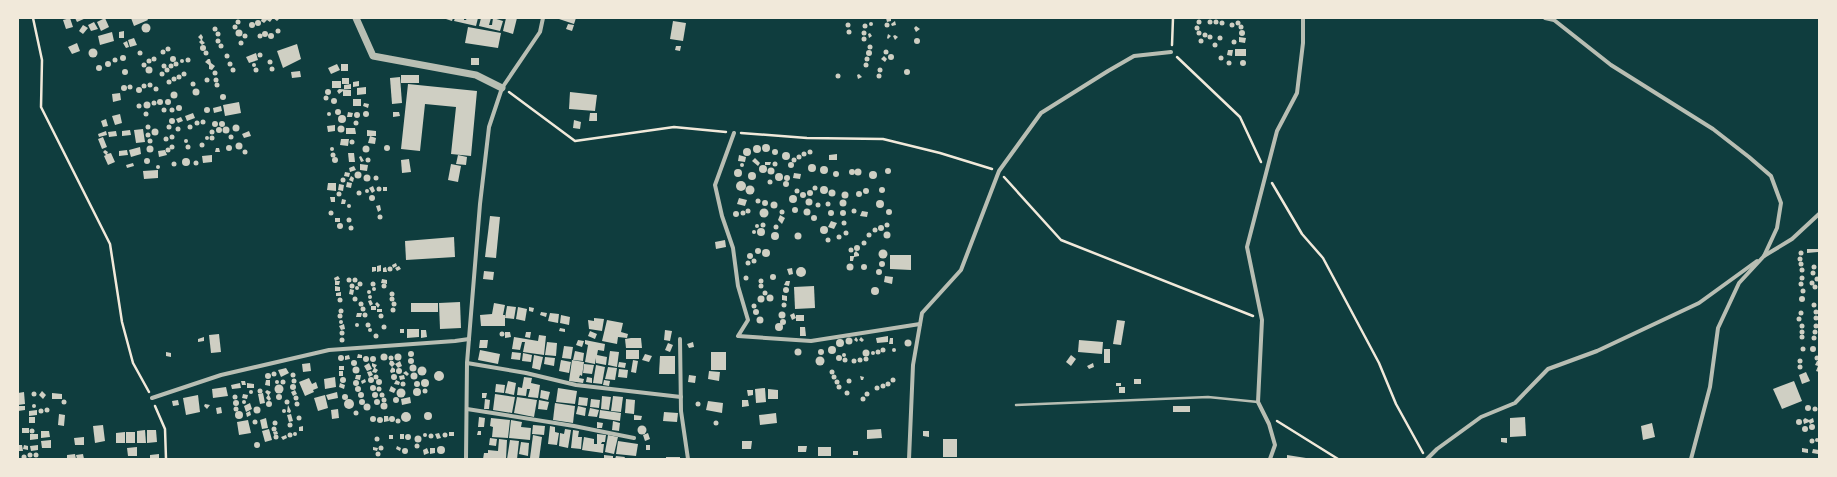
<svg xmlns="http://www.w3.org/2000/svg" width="1837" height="477" font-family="Poppins,sans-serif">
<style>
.building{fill:#cfcfc3}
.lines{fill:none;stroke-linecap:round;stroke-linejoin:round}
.path{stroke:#f1e9da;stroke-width:2.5}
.service{stroke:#b8beb3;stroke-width:2.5}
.minor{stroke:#b8beb3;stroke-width:4}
.tertiary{stroke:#b8beb3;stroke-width:7}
</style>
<rect width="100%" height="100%" fill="#0f3d3e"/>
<g class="building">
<path d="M70 18 73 27 66 29 63 20Z"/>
<path d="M75 18H86L77 22Z"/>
<path d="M105 18 109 27 101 31 97 22Z"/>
<path d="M131 18H147L148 20 134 26Z"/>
<path d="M262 18 267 19 280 18 277 21 273 18 270 22 267 20 264 23 261 21Z"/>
<path d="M443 18H453L452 21Z"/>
<path d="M455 18H464V20H466L467 18H478L476 26 454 21Z"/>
<path d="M481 18H491L489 25H492L493 18 503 21 500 31 479 26Z"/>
<path d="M506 18H517L513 34 503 31Z"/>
<path d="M560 18H576L574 24 559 19Z"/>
<path d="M886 18H891V21L887 22Z"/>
<circle cx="1216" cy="22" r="2.5"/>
<circle cx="238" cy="22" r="2.5"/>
<circle cx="1210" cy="22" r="2.5"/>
<circle cx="1199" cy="22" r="2.5"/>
<circle cx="258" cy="23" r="3"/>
<circle cx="1222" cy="23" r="2.5"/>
<circle cx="1238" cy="23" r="2.5"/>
<path d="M673 21 686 23 683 41 670 39Z"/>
<path d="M895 21 896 25 892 26 891 24Z"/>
<circle cx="871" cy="24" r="2"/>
<path d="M94 22 98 29 91 31 88 25Z"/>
<circle cx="252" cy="25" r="3"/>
<circle cx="1232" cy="25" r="2.5"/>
<circle cx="887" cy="25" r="2.5"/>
<circle cx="848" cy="25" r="2.5"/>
<circle cx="146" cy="28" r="4.5"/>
<circle cx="865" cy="26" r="2.5"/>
<path d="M568 24 574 25 572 31 566 29Z"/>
<circle cx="235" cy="27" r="2.5"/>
<circle cx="1241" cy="27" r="2.5"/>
<path d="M83 25 88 28 83 34 79 31Z"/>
<circle cx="1197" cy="28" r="2.5"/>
<path d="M916 26 920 29 916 32 914 28Z"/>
<circle cx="215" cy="29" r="2.5"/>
<path d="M468 27 501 33 498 48 465 43Z"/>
<circle cx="278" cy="31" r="2.5"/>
<circle cx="849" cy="32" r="2.5"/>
<circle cx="239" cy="33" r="3.5"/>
<circle cx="1242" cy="33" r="3"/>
<circle cx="1199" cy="33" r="2.5"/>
<circle cx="864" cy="33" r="2.5"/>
<path d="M124 31V38H119V32Z"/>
<circle cx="265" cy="34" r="3"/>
<circle cx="218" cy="34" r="2.5"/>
<path d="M112 32 114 41 100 45 98 36Z"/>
<circle cx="1205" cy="35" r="2.5"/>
<path d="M870 33 872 36 869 38 868 34Z"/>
<circle cx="271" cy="36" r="3"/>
<circle cx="245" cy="36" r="2.5"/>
<circle cx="260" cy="36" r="2.5"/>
<path d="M201 34 203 37 202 40 205 43 202 45 199 42 201 40 198 37Z"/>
<path d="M888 34 891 36 888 39 887 38Z"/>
<circle cx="1210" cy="37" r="2.5"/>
<path d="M895 35 898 37 895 40 893 36Z"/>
<circle cx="1220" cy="38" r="2.5"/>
<circle cx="864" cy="39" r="2.5"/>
<path d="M1239 37 1246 38 1245 43 1239 42Z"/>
<circle cx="917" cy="41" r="3"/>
<path d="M134 38 137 45 130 47 128 40Z"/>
<circle cx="1201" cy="41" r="2.5"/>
<circle cx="218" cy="41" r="2.5"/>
<circle cx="1234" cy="42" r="2.5"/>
<circle cx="241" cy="43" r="2.5"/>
<path d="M127 41 129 47 126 48 123 43Z"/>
<circle cx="1215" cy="45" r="2.5"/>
<path d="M77 43 80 51 72 54 68 47Z"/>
<circle cx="221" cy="46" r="2.5"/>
<path d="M297 44 301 59 283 68 277 51Z"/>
<circle cx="870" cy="47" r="2.5"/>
<circle cx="203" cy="48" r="3"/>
<path d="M676 46H681L680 51 675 50Z"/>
<circle cx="168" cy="49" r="2.5"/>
<circle cx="93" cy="53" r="4.5"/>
<rect x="1235" y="49" width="11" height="7"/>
<circle cx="163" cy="52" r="2.5"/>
<circle cx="886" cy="52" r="2.5"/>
<path d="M1228 50H1233L1232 56 1227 55Z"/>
<circle cx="869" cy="53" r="3"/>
<circle cx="206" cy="53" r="2.5"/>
<circle cx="140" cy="53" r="2.5"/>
<circle cx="260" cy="55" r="2.5"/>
<path d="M256 53 258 60 249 63 246 57Z"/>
<circle cx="227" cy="56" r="2.5"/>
<circle cx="891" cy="57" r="3"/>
<circle cx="123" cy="58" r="3"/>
<circle cx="1221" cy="58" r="2.5"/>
<path d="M884 56 887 59 885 62 881 59Z"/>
<circle cx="173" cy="59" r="3"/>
<circle cx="154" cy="59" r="2.5"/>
<circle cx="867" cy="59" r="2.5"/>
<circle cx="115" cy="60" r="2.5"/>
<circle cx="188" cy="60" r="2.5"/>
<rect x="471" y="58" width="8" height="7"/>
<circle cx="149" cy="61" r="2.5"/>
<circle cx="182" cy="61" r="2"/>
<path d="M208 59H210L211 63 215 66 212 70 209 69V65L205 62Z"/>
<circle cx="270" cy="62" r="2.5"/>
<circle cx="1243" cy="63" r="3"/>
<circle cx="1229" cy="63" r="2.5"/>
<circle cx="108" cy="64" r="3"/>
<circle cx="176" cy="64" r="2.5"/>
<circle cx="230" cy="64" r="2.5"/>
<circle cx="866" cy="65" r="2.5"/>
<circle cx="144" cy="65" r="2.5"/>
<circle cx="254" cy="65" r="2"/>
<circle cx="171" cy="66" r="2.5"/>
<circle cx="164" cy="66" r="2.5"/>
<path d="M337 64 340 70 331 74 328 68Z"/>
<rect x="341" y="64" width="7" height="7"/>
<circle cx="99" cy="68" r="3"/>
<circle cx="149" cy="70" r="3.5"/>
<circle cx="272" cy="69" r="2.5"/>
<circle cx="233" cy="70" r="2.5"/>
<circle cx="167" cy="70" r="2.5"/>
<circle cx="256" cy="70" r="2.5"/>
<circle cx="880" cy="70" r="2.5"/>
<circle cx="907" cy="72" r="3"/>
<circle cx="125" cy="72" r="3"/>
<circle cx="215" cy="73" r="2.5"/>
<path d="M300 71 301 77 292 78 291 72Z"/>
<circle cx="162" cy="74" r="2.5"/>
<circle cx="184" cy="74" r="2.5"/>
<circle cx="838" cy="76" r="2.5"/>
<circle cx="879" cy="76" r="2.5"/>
<path d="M859 74 862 77 858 79 857 75Z"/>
<circle cx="179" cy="77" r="2.5"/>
<rect x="401" y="75" width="18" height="8"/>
<circle cx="174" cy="79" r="2.5"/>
<path d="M400 77 402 103 392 104 390 78Z"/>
<circle cx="216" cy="80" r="2.5"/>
<circle cx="207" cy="80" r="2.5"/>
<rect x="342" y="78" width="7" height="6"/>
<circle cx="169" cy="82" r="2.5"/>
<rect x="332" y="81" width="9" height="7"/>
<path d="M359 81V86L353 87V82Z"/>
<circle cx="193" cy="84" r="2.5"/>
<circle cx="150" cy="85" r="2.5"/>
<circle cx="217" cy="85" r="2.5"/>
<circle cx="144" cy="86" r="2.5"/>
<path d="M351 84V89H344V85Z"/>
<path d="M408 84 477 91 471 156 451 154 456 107 425 104 420 151 401 149Z"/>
<circle cx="130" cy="87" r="2.5"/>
<circle cx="124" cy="88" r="3"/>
<circle cx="156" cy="89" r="2.5"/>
<circle cx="139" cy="90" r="3"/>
<path d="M366 87V94L357 95V88Z"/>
<circle cx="196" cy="92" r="3.5"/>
<path d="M339 89 351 90V96H343V91L339 94 337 91Z"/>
<circle cx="328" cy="92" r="3"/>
<circle cx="174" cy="95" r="3.5"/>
<path d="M570 92 597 95 595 111 569 109Z"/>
<path d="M120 93 121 100 113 102 112 94Z"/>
<circle cx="223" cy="97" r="3"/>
<circle cx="326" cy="98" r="2.5"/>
<circle cx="334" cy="101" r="3"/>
<circle cx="160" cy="102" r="3"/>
<circle cx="168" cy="102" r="3"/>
<rect x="353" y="99" width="8" height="7"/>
<circle cx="154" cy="103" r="2.5"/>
<circle cx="147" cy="105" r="3.5"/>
<path d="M239 102 241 113 225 116 223 105Z"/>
<path d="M364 103 369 104 368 108 363 106Z"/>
<circle cx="139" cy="106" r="2.5"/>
<circle cx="179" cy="108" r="3"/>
<path d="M221 106 222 111 214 113 213 108Z"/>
<circle cx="207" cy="110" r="3"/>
<circle cx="172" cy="110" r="2.5"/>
<circle cx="164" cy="110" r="2.5"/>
<circle cx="338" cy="112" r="3"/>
<circle cx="366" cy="114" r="3"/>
<circle cx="146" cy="114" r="2.5"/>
<circle cx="329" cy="114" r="2"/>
<path d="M348 112 353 113 352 117H347Z"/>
<path d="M393 112H399L400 116 393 117Z"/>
<circle cx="357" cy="115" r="3"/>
<path d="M193 113 195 118 187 121 185 116Z"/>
<path d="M590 113H597V121H589Z"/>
<path d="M120 114 122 123 115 125 112 116Z"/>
<circle cx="342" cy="119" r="4"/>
<path d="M181 117 183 121 178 123 176 119Z"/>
<circle cx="172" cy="121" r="3"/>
<path d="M106 119 108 126 103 127 101 121Z"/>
<circle cx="203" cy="122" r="2.5"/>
<path d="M574 120 581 122 580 129 573 128Z"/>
<circle cx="197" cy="123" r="2.5"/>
<circle cx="356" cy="123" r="2.5"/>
<circle cx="222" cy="124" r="3"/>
<circle cx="215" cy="124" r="3"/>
<circle cx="148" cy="127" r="2.5"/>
<circle cx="190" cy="127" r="2.5"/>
<circle cx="169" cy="127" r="2.5"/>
<circle cx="236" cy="128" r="3.5"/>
<path d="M335 125V131L328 132 327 126Z"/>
<circle cx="341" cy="129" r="3.5"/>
<circle cx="178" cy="129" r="2.5"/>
<circle cx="226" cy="130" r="3.5"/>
<circle cx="219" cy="130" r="3"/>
<path d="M346 128H355L356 134H346Z"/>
<circle cx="155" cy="132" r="3.5"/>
<path d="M143 129 145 142 136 143 134 130Z"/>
<circle cx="212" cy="132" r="2.5"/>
<path d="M130 130 131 135 122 136V131Z"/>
<path d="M367 130 376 131V136H367Z"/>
<path d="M106 131 107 135 99 137 98 134Z"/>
<path d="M116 131 117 136 109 137 108 132Z"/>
<path d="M249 131 251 136 244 138 242 134Z"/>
<circle cx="148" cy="135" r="2.5"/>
<circle cx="172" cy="137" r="2.5"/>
<circle cx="231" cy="137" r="2.5"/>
<circle cx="212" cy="138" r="2.5"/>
<circle cx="207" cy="138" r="2"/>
<path d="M370 136 376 138 375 144 368 143Z"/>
<circle cx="166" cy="139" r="2.5"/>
<path d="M103 137 107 147 102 149 98 139Z"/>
<circle cx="150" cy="141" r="2.5"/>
<circle cx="186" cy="141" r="2"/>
<path d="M341 139H349L348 146 340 145Z"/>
<circle cx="352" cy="142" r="2.5"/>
<circle cx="202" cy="145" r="2.5"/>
<circle cx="239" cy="146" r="3.5"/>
<circle cx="766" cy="148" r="4"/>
<circle cx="188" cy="147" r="2.5"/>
<circle cx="172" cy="147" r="2.5"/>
<circle cx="229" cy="148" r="3"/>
<circle cx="757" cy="149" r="4"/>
<circle cx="387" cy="148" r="3"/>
<circle cx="366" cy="149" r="3.5"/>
<circle cx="150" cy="149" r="3.5"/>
<circle cx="332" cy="149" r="2"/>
<path d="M140 147 141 154 131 157 129 150Z"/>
<circle cx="168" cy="150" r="2.5"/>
<circle cx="747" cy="152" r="4"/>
<path d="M216 148H219L220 152H215Z"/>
<circle cx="775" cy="152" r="3"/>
<circle cx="245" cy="152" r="2.5"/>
<circle cx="810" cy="152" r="2.5"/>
<path d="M105 150 108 152 107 154 111 153 115 162 108 165 104 156 106 155 103 152Z"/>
<path d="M127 150 128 155 119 156V151Z"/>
<path d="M165 150 167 155 159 157 158 151Z"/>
<circle cx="804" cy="154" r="2.5"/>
<circle cx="786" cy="156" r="4"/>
<circle cx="333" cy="155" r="2.5"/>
<path d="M348 153H354L355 162H349Z"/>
<path d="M837 154V160H829V155Z"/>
<circle cx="799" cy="157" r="2.5"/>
<path d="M212 155V162L203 163 202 156Z"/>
<path d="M458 155 467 157 466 165 456 164Z"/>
<path d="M739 155 746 157 745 162 738 161Z"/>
<path d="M361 156 364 161 361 162 359 157Z"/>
<circle cx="335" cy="160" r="3"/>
<circle cx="794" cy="160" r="2.5"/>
<circle cx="368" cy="160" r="2.5"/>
<circle cx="186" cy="162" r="4"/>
<circle cx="147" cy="161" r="3"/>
<path d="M755 158 760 163 758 166 752 161Z"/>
<path d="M409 159 411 172 402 173 401 160Z"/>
<circle cx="196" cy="163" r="2.5"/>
<circle cx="174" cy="164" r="2.5"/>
<circle cx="775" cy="164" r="2.5"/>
<circle cx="791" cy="165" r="3"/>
<path d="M765 162H771L770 165H765Z"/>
<circle cx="742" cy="165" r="2"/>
<path d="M133 163 134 166 127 168 126 165Z"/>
<path d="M360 164 368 165 367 171 360 170Z"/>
<path d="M451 164 461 166 458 182 448 180Z"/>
<circle cx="812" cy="168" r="4"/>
<circle cx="763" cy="169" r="4"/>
<circle cx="158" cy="167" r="2"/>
<path d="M354 166 356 170 350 172 349 168Z"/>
<circle cx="824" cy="170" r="4"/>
<circle cx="771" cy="171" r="3.5"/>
<circle cx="888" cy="171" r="3"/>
<circle cx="858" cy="172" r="3.5"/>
<circle cx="738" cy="173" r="4"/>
<circle cx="852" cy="172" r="3"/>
<path d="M158 170V178L144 179 143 171Z"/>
<circle cx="836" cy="174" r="3"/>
<circle cx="873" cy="175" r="4"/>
<circle cx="358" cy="175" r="3.5"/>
<circle cx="752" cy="176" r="4"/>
<path d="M345 172 350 173 349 177 344 176Z"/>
<circle cx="779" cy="177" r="4"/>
<path d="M794 173 801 174 800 179 793 178Z"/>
<circle cx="367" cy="178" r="3.5"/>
<circle cx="787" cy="178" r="3"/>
<circle cx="376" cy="178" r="2.5"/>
<path d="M351 176 354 178 353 182 349 180Z"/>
<circle cx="343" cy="180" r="2.5"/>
<circle cx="770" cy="182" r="2.5"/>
<circle cx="786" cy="184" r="3"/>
<circle cx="741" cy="186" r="5"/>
<path d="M347 182 352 183 351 188 346 187Z"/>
<path d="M328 183H336V191L327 190Z"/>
<path d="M339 184 344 185 343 191 338 190Z"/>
<circle cx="815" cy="188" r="2.5"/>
<circle cx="750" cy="190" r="4.5"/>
<circle cx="824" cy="190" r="4"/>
<path d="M373 186 375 191 372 193 369 188Z"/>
<circle cx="379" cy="189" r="2.5"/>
<rect x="383" y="187" width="4" height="4"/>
<circle cx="882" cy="190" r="3"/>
<circle cx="866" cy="191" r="3"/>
<circle cx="797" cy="191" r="2.5"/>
<circle cx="367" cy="191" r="2"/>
<circle cx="832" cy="193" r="3.5"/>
<circle cx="810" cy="193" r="3"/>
<circle cx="359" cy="193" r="2.5"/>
<circle cx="859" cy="194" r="3"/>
<circle cx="845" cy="195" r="3.5"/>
<circle cx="339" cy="194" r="2.5"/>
<circle cx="803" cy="195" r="3"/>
<circle cx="372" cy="198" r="3"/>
<circle cx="793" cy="199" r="4"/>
<path d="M330 197H335V202H331Z"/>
<path d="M739 198 747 200 745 206 737 204Z"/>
<circle cx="758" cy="201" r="2.5"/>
<circle cx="809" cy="202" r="3.5"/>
<path d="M342 199 346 200 345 204H341Z"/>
<circle cx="843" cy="203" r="3.5"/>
<circle cx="880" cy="204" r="4"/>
<circle cx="765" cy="203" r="3"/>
<circle cx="828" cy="204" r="2.5"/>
<circle cx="774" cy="205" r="3.5"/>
<circle cx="818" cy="205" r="2.5"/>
<circle cx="349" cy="206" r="2"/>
<path d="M380 205 381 210 378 212 376 206Z"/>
<circle cx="795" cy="210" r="3"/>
<circle cx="807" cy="212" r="3.5"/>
<circle cx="854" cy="211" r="2.5"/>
<circle cx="748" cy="211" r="2.5"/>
<circle cx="764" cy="213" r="4.5"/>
<circle cx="889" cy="212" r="3"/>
<circle cx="782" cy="212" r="2.5"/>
<circle cx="843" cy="213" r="3"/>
<circle cx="831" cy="213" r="3"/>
<circle cx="743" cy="213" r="2.5"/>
<circle cx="331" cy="213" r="2.5"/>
<circle cx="736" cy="214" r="3"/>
<path d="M862 211 868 212 867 217 860 216Z"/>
<circle cx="380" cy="217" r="2.5"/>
<circle cx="814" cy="218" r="3"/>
<path d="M780 215 785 218 782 224 778 220Z"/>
<path d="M490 216 500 217 496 258 485 257Z"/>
<circle cx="349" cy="220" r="2.5"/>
<rect x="335" y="218" width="5" height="4"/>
<circle cx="844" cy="223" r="2.5"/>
<path d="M831 221 837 223 834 229 828 227Z"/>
<circle cx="887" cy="225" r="2.5"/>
<circle cx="763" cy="225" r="2.5"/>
<circle cx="340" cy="226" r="3"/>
<circle cx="757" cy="226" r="2"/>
<circle cx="776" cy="227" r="2.5"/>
<circle cx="881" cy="228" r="3"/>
<circle cx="351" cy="228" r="2.5"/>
<circle cx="824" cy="230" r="4"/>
<circle cx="875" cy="230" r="2.5"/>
<circle cx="761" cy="232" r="4"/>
<circle cx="754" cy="232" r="2"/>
<circle cx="846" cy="233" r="2.5"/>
<circle cx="887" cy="235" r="3.5"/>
<circle cx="775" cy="236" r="4"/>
<circle cx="869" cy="235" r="2.5"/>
<circle cx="798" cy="236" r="3.5"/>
<circle cx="839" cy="237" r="2.5"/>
<path d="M454 237 455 257 406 260 405 241Z"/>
<circle cx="828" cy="240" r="2.5"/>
<path d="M725 240 726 247 716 249 715 242Z"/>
<circle cx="864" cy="243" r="2.5"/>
<circle cx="857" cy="248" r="3"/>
<circle cx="851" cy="250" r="2.5"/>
<circle cx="758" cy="251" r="3"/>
<path d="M1807 249H1818V252L1807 253Z"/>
<circle cx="766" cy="253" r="4"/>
<circle cx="883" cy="254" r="4.5"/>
<circle cx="1801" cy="253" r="2.5"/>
<path d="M856 251 859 254V256L854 257 853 261H850V256H854V253Z"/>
<circle cx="750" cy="256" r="3"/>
<path d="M890 255H911V270L890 269Z"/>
<circle cx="1800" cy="259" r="2.5"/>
<circle cx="754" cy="261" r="2.5"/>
<circle cx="748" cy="263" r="2.5"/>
<circle cx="882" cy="264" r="3"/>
<circle cx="1801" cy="264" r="2.5"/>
<path d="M396 263 397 266 393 268 392 265Z"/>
<circle cx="850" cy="267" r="3.5"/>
<circle cx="864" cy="267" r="3"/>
<circle cx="1814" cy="267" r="2.5"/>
<path d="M381 265V271L377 272V266Z"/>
<path d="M399 266 401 269 397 271 395 268Z"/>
<circle cx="390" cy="269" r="2.5"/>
<path d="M372 267H376V271L372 272Z"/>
<path d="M386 267 387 272H383V268Z"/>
<circle cx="801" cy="272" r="5"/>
<circle cx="1802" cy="270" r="2.5"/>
<path d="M792 268 793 274 789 275 787 269Z"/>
<circle cx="879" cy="272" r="3"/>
<circle cx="1813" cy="273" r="2.5"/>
<path d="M484 271 494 272 493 280 483 279Z"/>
<circle cx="773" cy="277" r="3"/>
<circle cx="746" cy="278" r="2.5"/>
<circle cx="1802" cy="278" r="2.5"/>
<path d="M338 276 340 279 335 281 334 278Z"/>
<path d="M885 276 893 277 892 284 884 282Z"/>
<circle cx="1817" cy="279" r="2.5"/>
<circle cx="349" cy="280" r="2.5"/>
<circle cx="355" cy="280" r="2.5"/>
<circle cx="761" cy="281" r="2.5"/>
<path d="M382 279 387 280V284L381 283Z"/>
<circle cx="1812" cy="283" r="2.5"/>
<path d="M335 281H340L339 285H335Z"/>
<path d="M786 281H790L789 286 784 285Z"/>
<circle cx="1801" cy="284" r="2.5"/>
<circle cx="360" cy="284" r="2.5"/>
<circle cx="373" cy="284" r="2.5"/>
<circle cx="761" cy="286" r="2.5"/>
<circle cx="352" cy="286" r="2.5"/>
<circle cx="384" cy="286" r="2.5"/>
<circle cx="1815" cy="287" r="2.5"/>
<circle cx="357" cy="288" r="2"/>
<path d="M335 286 340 287V291H335Z"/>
<path d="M814 286 815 308 795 309 794 287Z"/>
<circle cx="374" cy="289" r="2"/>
<circle cx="786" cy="290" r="3"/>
<circle cx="875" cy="291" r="4"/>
<circle cx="1803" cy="291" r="2.5"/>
<path d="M350 289 354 290 353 295 349 294Z"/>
<circle cx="369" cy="292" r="2"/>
<circle cx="765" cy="293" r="2.5"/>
<circle cx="392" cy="294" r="2.5"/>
<path d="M341 292V296H336V293Z"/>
<circle cx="770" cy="298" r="3.5"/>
<circle cx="370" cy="297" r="2"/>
<path d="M782 295 787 296V301L782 300Z"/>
<circle cx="761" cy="299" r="3.5"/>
<circle cx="1802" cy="299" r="3"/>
<circle cx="392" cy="299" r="2.5"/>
<circle cx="355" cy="299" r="2.5"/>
<circle cx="340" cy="300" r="2.5"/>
<path d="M371 300 373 304 370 306 368 301Z"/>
<circle cx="361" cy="304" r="2.5"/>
<circle cx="394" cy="304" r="2.5"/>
<path d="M377 302 380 305 378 308 375 304Z"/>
<path d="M460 302 461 328 440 329 439 303Z"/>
<circle cx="1814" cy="305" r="2.5"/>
<circle cx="784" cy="305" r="2.5"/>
<rect x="411" y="303" width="27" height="9"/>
<path d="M494 303 505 305 503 315H505V326H481L480 315 492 314Z"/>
<circle cx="754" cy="306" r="2.5"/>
<rect x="371" y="306" width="5" height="4"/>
<path d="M507 306 516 307 514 319 505 318Z"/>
<circle cx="363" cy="309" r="2.5"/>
<path d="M518 307 527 309 525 321 516 319Z"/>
<path d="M529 307 534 308 533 312 529 311Z"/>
<circle cx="393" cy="310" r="2.5"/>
<circle cx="341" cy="311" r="2.5"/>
<rect x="377" y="309" width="5" height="3"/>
<circle cx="756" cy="312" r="3"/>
<circle cx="1816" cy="312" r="2.5"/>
<circle cx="1801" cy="313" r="2.5"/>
<circle cx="782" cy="315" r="3.5"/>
<path d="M541 312 547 313 546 317 540 315Z"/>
<circle cx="365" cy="315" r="2.5"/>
<path d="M357 313H362L361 317H356Z"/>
<path d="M550 313 559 314 558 323 548 321Z"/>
<path d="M794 313 796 318 792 320 790 315Z"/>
<circle cx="381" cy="316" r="2.5"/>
<circle cx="340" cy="316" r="2.5"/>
<path d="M561 315 570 317 569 325 560 323Z"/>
<rect x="796" y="315" width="8" height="6"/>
<circle cx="1816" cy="318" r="2.5"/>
<circle cx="1799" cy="319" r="2.5"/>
<circle cx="760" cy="320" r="3.5"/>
<path d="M594 318 604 319 602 331 589 329 588 320 594 321Z"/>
<circle cx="783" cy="322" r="3"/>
<circle cx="341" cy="322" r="2"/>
<path d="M607 320 623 323 621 332 628 334 627 338 618 337 617 344 602 341Z"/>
<path d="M1117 320 1125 321 1121 345 1113 344Z"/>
<circle cx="368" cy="325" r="2.5"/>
<circle cx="357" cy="325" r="2"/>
<circle cx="779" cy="327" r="4"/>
<circle cx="1802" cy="326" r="2.5"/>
<circle cx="1816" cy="326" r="2.5"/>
<path d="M344 324 345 329 341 330 339 326Z"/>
<circle cx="384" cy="327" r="2.5"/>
<path d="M800 327H805L806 336H800Z"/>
<circle cx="370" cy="330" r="2"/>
<path d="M560 328 565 329V332L559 331Z"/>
<rect x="400" y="329" width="4" height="4"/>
<path d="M407 329H419V337L407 338Z"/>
<circle cx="1815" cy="332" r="2.5"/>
<circle cx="1802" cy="332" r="2.5"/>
<path d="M421 330H426L427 337 421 338Z"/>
<path d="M665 330 672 331 670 341 664 340Z"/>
<circle cx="342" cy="333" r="2.5"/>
<path d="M590 331 597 334 595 339 588 336Z"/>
<circle cx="502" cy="334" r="2.5"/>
<path d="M505 332H510L511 337 505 338Z"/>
<path d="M526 332H531L530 338 525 337Z"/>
<circle cx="376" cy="336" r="2.5"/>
<path d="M219 334 221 352 211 353 209 335Z"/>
<circle cx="1802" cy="337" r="2.5"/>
<path d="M539 335 546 336 544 355 523 352 525 342H522L520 350 512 349 514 337 538 341Z"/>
<circle cx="1814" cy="338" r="2.5"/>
<path d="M888 336V342L877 343 876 338Z"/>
<path d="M204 337V341L198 342V339Z"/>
<path d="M856 337 858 340 857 342 854 340Z"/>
<path d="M861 337 864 340 862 342 859 340Z"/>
<circle cx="849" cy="341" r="3.5"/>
<circle cx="342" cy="340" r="2.5"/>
<path d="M631 338H641L642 348H626L625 339Z"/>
<path d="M890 338H893V344H889Z"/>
<circle cx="840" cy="343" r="4"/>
<circle cx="908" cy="343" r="3.5"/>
<path d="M480 340H488L487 348H479Z"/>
<path d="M578 340 584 341 582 347 576 345Z"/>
<path d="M585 340 605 344 604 351 598 350 597 355 607 357 606 365 596 363V358L595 364 585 362 588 345 585 344Z"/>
<path d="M1079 340 1103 342 1102 354 1078 352Z"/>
<path d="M547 342 557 343 556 356 545 355Z"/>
<path d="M693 342 694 347 689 348 687 344Z"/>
<path d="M668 343 673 345 670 352 665 350Z"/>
<circle cx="832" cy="350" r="4"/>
<path d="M564 346 573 347 571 359 562 358Z"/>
<circle cx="1813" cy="349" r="3"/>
<circle cx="1803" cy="349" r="2.5"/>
<circle cx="883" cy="350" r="2.5"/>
<circle cx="894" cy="350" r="2"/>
<circle cx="798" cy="352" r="3.5"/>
<rect x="1104" y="349" width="6" height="14"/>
<circle cx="821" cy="352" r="3"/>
<circle cx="866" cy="353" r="3.5"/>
<circle cx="878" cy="352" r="2.5"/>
<path d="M480 350 500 354 498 364 478 360Z"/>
<rect x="626" y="350" width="13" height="9"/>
<circle cx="873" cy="353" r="2"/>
<circle cx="411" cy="354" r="3"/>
<path d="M575 351 584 353 583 361 573 360Z"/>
<path d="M610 351 619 352 617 367 608 365Z"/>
<path d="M166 352 171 353V357L166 356Z"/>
<path d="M512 352 521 353 520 360 511 359Z"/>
<rect x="711" y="352" width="15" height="18"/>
<circle cx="844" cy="355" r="2"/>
<path d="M523 353 532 355 531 362 522 361Z"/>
<circle cx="398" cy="357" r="3.5"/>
<circle cx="384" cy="357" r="3.5"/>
<path d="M358 354 362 355V358H357Z"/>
<path d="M645 354 652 356 649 362 642 360Z"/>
<circle cx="839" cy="358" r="3"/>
<path d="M349 355 350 359 345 360V356Z"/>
<path d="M534 355 543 357 540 370 532 368Z"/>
<path d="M1071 355 1076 359 1071 366 1066 362Z"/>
<circle cx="341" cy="358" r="3"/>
<circle cx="391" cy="358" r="2.5"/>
<circle cx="1817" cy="358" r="2.5"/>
<circle cx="373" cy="359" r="3"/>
<path d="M660 356H675V374H659Z"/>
<circle cx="366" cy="359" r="3"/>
<circle cx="820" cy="361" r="4.5"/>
<circle cx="866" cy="359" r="2.5"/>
<path d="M545 357 555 358 554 366 544 364Z"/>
<circle cx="845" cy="360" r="2.5"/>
<circle cx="860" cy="360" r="2.5"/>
<circle cx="411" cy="361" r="3"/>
<circle cx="1800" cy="361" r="2.5"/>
<circle cx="854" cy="361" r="2.5"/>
<path d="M561 360 571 362 569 373 559 371Z"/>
<path d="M572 360 584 362 582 376 580 375 579 378 584 379 583 383 569 381Z"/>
<path d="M633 360 638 361 636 373 631 372Z"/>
<circle cx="354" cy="363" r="3"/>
<path d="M390 361H393L395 364 400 361 402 366 398 368 395 364 392 367 395 369V372L391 373 390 371 392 367 389 364Z"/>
<path d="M1817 361H1819V372L1816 371 1818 366 1815 365Z"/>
<path d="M619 362 626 363 625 368 618 367Z"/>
<path d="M310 363 311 371 303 372 302 364Z"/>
<path d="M369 363 372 369 367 371 364 366Z"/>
<path d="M372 363 377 365 375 368 378 370 376 373 372 372 374 368 372 366Z"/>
<path d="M1093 363 1094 367 1089 369 1087 366Z"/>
<path d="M584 364 594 365 592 374 583 373Z"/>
<circle cx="413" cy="368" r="3.5"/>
<circle cx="1800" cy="367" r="2.5"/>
<path d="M596 365 605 367 602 384 593 383Z"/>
<rect x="339" y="366" width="5" height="4"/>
<circle cx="356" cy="370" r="3.5"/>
<circle cx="422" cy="371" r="4.5"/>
<path d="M608 367 617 368 615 380 605 379Z"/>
<circle cx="399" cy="371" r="3"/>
<path d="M286 368 289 373 281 377 278 370Z"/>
<path d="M619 369 628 370 627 378 618 377Z"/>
<circle cx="832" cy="372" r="2.5"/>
<rect x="339" y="371" width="4" height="5"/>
<path d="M371 371 373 375 369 377 367 372Z"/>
<path d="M406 371 409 374 407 376 403 373Z"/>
<path d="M709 371 720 372 719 381 708 379Z"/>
<circle cx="439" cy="376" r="5"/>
<circle cx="274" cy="374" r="2.5"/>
<path d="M1806 372 1810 381 1802 384 1799 375Z"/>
<circle cx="293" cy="375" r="2.5"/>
<circle cx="414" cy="376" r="3.5"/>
<circle cx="268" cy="376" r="3"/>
<circle cx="394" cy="377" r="3"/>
<circle cx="376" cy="377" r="2.5"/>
<circle cx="834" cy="377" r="2.5"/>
<path d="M356 375H361L360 380 355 379Z"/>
<path d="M404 375 405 379 400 380 399 376Z"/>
<path d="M689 375 696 376 695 383 688 382Z"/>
<path d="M860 376 864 377 863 380H861Z"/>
<circle cx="371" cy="380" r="3"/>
<path d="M335 377 336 387 325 389 324 379Z"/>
<path d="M524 377 532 378 531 383 540 385 538 398 528 397 530 389H527L526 396 517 395 518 387 522 388Z"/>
<path d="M587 377 592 378V383L586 382Z"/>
<circle cx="343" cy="380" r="3"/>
<circle cx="893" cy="380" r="2.5"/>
<path d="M309 378 312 384 316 382 318 388 313 390 314 392 305 396 299 382Z"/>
<circle cx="294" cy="381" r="2.5"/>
<circle cx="849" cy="381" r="2.5"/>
<circle cx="425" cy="383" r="4"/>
<path d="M365 379 366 382 362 384 361 381Z"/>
<rect x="1134" y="379" width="7" height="5"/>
<circle cx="379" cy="382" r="3"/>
<circle cx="283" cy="382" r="2.5"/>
<circle cx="837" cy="382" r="2.5"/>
<circle cx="277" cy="382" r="2"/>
<path d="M266 380H270V386L265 385Z"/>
<path d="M396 380 400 382 399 385 394 384Z"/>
<path d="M604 380 610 381 609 386 603 385Z"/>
<circle cx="356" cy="383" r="3"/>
<path d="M241 381H245L246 385H242Z"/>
<path d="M508 381 516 383 514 395 505 393Z"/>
<path d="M1794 381 1802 401 1782 409 1773 389Z"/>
<circle cx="417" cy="384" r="3"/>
<circle cx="403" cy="384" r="2.5"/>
<circle cx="888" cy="384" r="2.5"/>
<path d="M240 383 241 388 232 389 231 385Z"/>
<path d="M247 383 254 384V388H247Z"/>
<path d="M340 383 345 385 344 389 339 387Z"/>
<rect x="1116" y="383" width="5" height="3"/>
<circle cx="883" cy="386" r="2.5"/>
<path d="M496 384 505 385 504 393 495 392Z"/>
<circle cx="293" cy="387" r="3"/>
<circle cx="839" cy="387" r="2.5"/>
<circle cx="279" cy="389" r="4.5"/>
<circle cx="373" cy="388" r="3"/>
<circle cx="877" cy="388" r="2.5"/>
<path d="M391 386 396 389 394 393 389 391Z"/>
<circle cx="358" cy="389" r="3"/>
<circle cx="379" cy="389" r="2.5"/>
<path d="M226 387 228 396 213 398 212 389Z"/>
<rect x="1119" y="387" width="6" height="6"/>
<circle cx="417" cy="392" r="4"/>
<path d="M558 388 577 391 575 404 556 402Z"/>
<path d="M765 388 766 402 756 403 755 389Z"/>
<circle cx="260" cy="391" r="2.5"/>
<circle cx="425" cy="391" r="2.5"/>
<circle cx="401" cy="393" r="4.5"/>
<path d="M768 389 778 390V399H768Z"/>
<circle cx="251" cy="392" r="2"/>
<path d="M267 390 271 392 269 395 271 399 269 401 266 398 268 395 265 392Z"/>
<path d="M295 390 297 394 293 396 291 392Z"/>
<path d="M541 390 550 392 548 400 540 398Z"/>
<path d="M747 390H753V395L748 396Z"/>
<circle cx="847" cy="393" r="2.5"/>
<path d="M42 391 46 395 43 399 39 395Z"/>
<circle cx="34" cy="394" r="2.5"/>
<circle cx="867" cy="394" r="2.5"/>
<circle cx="375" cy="395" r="3"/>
<path d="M24 392 25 404 18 405V393Z"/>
<path d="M337 392 338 398 328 400 326 395Z"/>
<circle cx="361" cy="395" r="3"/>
<circle cx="382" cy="395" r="2.5"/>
<path d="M52 393 62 394V399H52Z"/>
<path d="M263 393 265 403 260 404 258 394Z"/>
<path d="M482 393H487L486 398H482Z"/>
<path d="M243 394 248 395 247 399 242 398Z"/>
<path d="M495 394 515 397 512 413 493 410Z"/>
<circle cx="345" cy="397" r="3"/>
<circle cx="279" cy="397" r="3"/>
<circle cx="235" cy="397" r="2.5"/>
<path d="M198 395 200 412 186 415 183 398Z"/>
<path d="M325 395 328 408 318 411 314 398Z"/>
<circle cx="296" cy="398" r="2.5"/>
<path d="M602 396 611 397 609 410 601 409Z"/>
<path d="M613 396 623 397 621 412 611 411Z"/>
<circle cx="863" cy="399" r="2.5"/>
<circle cx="396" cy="400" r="3"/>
<path d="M410 397 411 403 402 405 401 399Z"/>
<path d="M517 397 537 400 534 417 514 413Z"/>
<path d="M579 397 588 398 587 406 578 405Z"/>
<circle cx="384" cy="400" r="2.5"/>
<circle cx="362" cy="402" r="3"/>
<circle cx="377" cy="402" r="3"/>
<path d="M485 399 490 400 489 409H484Z"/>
<path d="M591 399 600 400 599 408 590 407Z"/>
<path d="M626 399 635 400 634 414 625 413Z"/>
<circle cx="349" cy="404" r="5"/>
<circle cx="287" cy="402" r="2.5"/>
<circle cx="64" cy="402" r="2.5"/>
<circle cx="244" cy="402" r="2"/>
<path d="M178 400 179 405 173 406 172 401Z"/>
<path d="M539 400 549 402 547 410 538 409Z"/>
<path d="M742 400H748L749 406 742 407Z"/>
<circle cx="236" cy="403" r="3"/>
<path d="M708 401 723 403 722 413 706 410Z"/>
<circle cx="269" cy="404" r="3"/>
<circle cx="297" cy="404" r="2.5"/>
<circle cx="698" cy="404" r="2.5"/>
<circle cx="384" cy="406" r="3.5"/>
<path d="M250 403 252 409 246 412 244 406Z"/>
<path d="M555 403 575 406 573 423 553 420Z"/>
<circle cx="367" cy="407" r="3.5"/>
<circle cx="34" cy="406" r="2"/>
<path d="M205 404 210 405 207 409 204 406Z"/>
<path d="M288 405 291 411 290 413 287 412Z"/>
<circle cx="1808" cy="408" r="3"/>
<path d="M18 406H25V410L18 411Z"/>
<path d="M578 406 586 408 585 416 576 414Z"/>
<rect x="1173" y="406" width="17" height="6"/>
<circle cx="236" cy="409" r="2.5"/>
<circle cx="257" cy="410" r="3.5"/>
<circle cx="1815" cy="409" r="2.5"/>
<path d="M221 407 222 413 217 414 216 408Z"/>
<circle cx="47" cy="410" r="2.5"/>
<path d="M590 408 599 410 597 417 588 416Z"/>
<circle cx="41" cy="411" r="2.5"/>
<circle cx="284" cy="411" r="2"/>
<path d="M338 409 339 418 332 419 331 410Z"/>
<path d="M37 410V415L29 416V411Z"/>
<path d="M600 410 621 413 620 421 599 418Z"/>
<circle cx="356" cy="413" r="2.5"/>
<circle cx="239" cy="415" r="4"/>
<path d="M250 411 251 415 247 417 246 413Z"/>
<circle cx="428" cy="416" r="4"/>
<path d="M664 412 678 413 677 422 663 421Z"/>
<circle cx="406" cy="417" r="5"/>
<path d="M776 413 777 423 760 425 759 415Z"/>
<path d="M59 414 65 415 64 426 58 425Z"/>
<path d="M291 414 293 421 289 422 287 415Z"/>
<path d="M634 415 642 416 641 420H634Z"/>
<circle cx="299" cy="418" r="2.5"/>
<circle cx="373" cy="419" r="3"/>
<path d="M384 416H388L389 421 384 422Z"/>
<circle cx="392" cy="419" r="3"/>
<circle cx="380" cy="420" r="3"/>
<rect x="29" y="417" width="6" height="6"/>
<path d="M479 417 485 418 484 427H478Z"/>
<path d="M1525 417 1526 436 1510 437V418Z"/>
<path d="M266 418 268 428 262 429 260 420Z"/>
<path d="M491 418 510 420 508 438 492 437 493 427 490 426Z"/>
<path d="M1805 418 1809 420 1813 418 1814 422 1810 424 1809 422 1804 424 1803 420Z"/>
<circle cx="398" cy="421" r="2.5"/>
<circle cx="1799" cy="422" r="3"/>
<circle cx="255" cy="422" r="2.5"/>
<path d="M248 420 251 433 239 435 237 422Z"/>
<path d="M511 420 522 422 521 427 531 428 530 440 509 438Z"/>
<circle cx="716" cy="423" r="2.5"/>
<circle cx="275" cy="423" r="2.5"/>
<path d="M613 421 620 423 619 431 612 430Z"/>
<path d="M597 422 603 423 602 428H597Z"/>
<circle cx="290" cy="425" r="2.5"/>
<path d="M1652 423 1655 437 1643 440 1641 426Z"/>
<circle cx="1812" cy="427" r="3"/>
<path d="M103 425 105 441 95 443 93 426Z"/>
<path d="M533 425 545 426 544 435 532 434Z"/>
<circle cx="642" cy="430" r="4.5"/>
<path d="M303 426V431H299V427Z"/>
<path d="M550 426 555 427V432L559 433 557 445 548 444Z"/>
<circle cx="1805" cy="429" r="3"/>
<circle cx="274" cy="429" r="2.5"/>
<rect x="22" y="428" width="7" height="5"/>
<circle cx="32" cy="431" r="2.5"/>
<path d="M269 429 272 440 265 442 262 431Z"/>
<path d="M565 429 571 430 568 448 559 446 560 433 564 434Z"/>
<path d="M881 429 882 438 867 439V430Z"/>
<path d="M145 430 146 443H137V431Z"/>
<path d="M147 430H156L157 442 147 443Z"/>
<path d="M573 430 579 431 578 437H582L581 449 571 448Z"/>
<path d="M41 431H49L50 437 41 438Z"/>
<path d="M277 431 278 434 274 435 273 432Z"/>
<path d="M478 431H481V435H477Z"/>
<path d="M923 431H929V437L923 436Z"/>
<circle cx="295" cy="434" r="2"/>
<path d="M125 432V443H116V433Z"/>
<rect x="126" y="432" width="9" height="11"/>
<rect x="449" y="432" width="5" height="4"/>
<circle cx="445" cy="435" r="2.5"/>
<circle cx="290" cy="435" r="2.5"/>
<circle cx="425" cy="435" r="2"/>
<path d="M439 433 441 438 437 439 435 434Z"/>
<path d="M648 433 650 439 645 441 643 435Z"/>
<circle cx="431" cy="436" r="2.5"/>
<path d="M30 434H38V439L30 440Z"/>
<rect x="400" y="434" width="4" height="5"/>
<path d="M597 434 606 435 605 442H602L601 444H604L603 453 582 450 584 437 594 439V444H597Z"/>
<circle cx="408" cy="437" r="3"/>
<circle cx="276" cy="437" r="2.5"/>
<path d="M286 435 287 438 283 440 281 437Z"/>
<rect x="389" y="435" width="4" height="4"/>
<path d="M533 435 542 437 539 459 530 458Z"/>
<path d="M608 435 618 437 614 454 605 452Z"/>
<circle cx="418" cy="439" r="3.5"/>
<circle cx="377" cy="439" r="2.5"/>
<path d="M84 437V445H75L74 438Z"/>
<circle cx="1817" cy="440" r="2"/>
<path d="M490 438 497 439 496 446 489 445Z"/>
<path d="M1501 438H1507V443L1501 442Z"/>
<circle cx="1812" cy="441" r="2.5"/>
<path d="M499 439 507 440 506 459H483L484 453H488V450L498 451Z"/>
<rect x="943" y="439" width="14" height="18"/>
<path d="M51 440V448H42L41 441Z"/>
<path d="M510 440 519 441 517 459H507Z"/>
<path d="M618 441 638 444 636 456 616 454Z"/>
<path d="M742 441H752L751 449H742Z"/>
<circle cx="257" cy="445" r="3"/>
<path d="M521 442 529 443 528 456 519 454Z"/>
<circle cx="417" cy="446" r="2.5"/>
<path d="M18 445H22L23 451H18Z"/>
<path d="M24 445 28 446V450L23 449Z"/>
<path d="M38 445V450L31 451 30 446Z"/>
<rect x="646" y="445" width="4" height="5"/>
<circle cx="381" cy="448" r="2.5"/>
<circle cx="441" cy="450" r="4"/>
<path d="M397 446 401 448 400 451 396 449Z"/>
<path d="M798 446H807L806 452H798Z"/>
<path d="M137 447V456H128L127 448Z"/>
<path d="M373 447 378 448 377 451 373 450Z"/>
<rect x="818" y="447" width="13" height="9"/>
<circle cx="405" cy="451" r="3"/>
<path d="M427 448 429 453 424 455 423 450Z"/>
<path d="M430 448H435V453L430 454Z"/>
<path d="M1802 448 1808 449V453L1802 452Z"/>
<path d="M1813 449 1819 450 1818 454 1812 453Z"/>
<rect x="853" y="451" width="5" height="4"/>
<circle cx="378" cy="454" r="2.5"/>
<circle cx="30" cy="455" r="2.5"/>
<circle cx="36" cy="455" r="2.5"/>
<path d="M75 454 76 459H67V455Z"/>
<path d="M83 454 84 459H77L76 455Z"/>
<path d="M159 454V459H150V455Z"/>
<circle cx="24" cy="457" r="2.5"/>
<path d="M604 455 613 456V459H604Z"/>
<path d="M1287 455 1306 458V459H1287Z"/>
<path d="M616 456 625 457 624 459H615Z"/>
<rect x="666" y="457" width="14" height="2"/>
</g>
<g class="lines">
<g class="path">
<path d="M33 18 42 60 41 107 110 244 122 322 133 363 149 392"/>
<path d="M1172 45 1173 18"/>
<path d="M1177 57 1240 117 1261 162"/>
<path d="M509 92 575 141 674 127 726 132"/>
<path d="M741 133 807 138 883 139 940 153 992 169"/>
<path d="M1004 177 1061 240 1253 316"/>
<path d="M1272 183 1302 234 1323 258 1379 363 1396 404 1423 453"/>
<path d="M155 406 165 429 166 459"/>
<path d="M1277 421 1338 459"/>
</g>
<path class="service" d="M1016 405 1208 397 1258 402"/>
<g class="minor">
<path d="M1545 18 1554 20 1611 65 1713 129 1749 157 1771 176 1781 203 1777 228 1764 256 1739 283 1718 328 1710 387 1691 459"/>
<path d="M734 133 715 185 722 216 733 248 738 286 748 320 738 336 811 341 920 324"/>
<path d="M1764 256 1792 239 1819 214"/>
<path d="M680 339 681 411 688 459"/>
<path d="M467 363 526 373 576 385 681 397"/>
<path d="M152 398 221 375 329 350 455 341 469 339"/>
<path d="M467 409 574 426 634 438"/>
<path d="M466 459 467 363 480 204 489 127 502 88 540 32 543 18"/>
<path d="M909 459 913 365 922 313 961 270 999 171 1041 113 1108 71 1134 56 1171 52"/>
<path d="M1270 459 1275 445 1269 424 1258 402 1262 320 1247 247 1277 131 1297 93 1303 43V18"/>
<path d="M1427 459 1437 449 1481 417 1515 403 1548 369 1597 351 1699 303 1757 261"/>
</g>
<path class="tertiary" d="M356 18 373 56 476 75 502 88"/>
</g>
<rect width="1837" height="477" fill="none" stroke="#f1e9da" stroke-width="38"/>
</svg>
